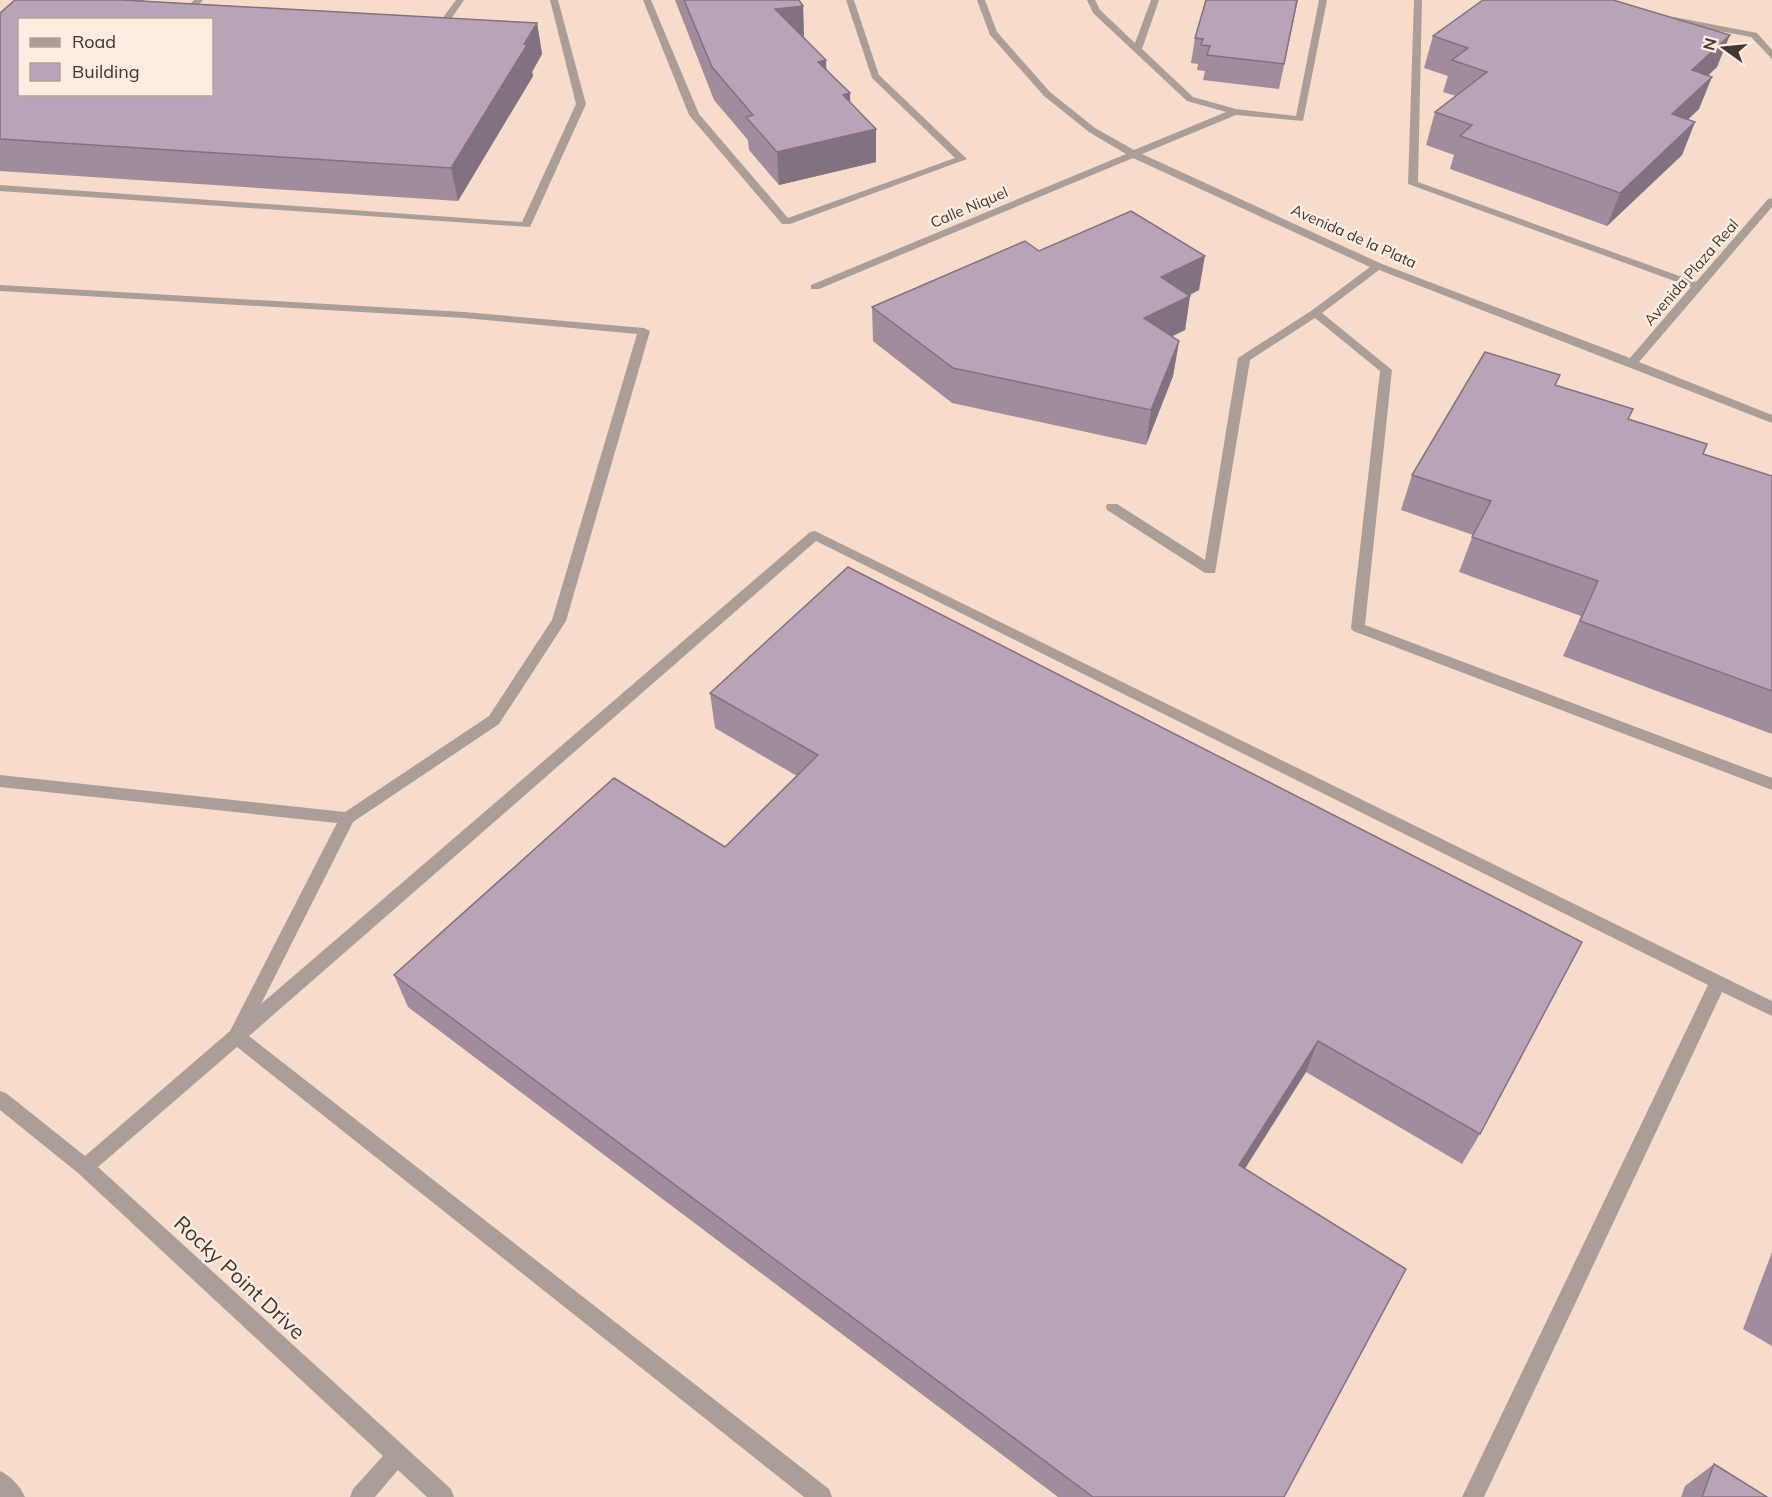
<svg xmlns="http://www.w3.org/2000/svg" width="1772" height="1497" font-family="Mulish,sans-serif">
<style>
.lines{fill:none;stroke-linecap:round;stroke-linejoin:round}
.minor{fill:#ab9e99;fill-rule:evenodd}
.wall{fill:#a08c9d}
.shaded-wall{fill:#827280}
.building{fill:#baa3b7;stroke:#827280;stroke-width:1.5;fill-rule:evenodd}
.labels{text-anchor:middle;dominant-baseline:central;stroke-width:5;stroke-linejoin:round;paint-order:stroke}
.far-street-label{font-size:15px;fill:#413730;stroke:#fdece1}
.near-street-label{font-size:21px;fill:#413730;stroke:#fdece1}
</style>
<rect width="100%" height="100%" fill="#f7dccb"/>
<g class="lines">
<g class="minor">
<path d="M194 0H203L189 17H181V13Z"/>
<path d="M456 0H464L444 29H429V25L438 24Z"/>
<path d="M550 0H558L586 104 530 227 0 191V185L522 222 576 104Z"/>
<path d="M643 0H651L699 114 788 218 955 158 872 78 846 0H854L879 75 967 159 790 224H782L689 115Z"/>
<path d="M977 0H985L997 32 1050 92 1095 128 1134 150 1226 112 1187 101 1093 13 1087 0H1095L1100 10 1135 43 1151 0H1159L1142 49 1193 97 1236 109 1296 116 1319 0H1327L1303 121 1236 115 1142 154 1382 264 1630 358 1691 287 1408 184 1414 0H1422L1418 182 1696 282 1768 199 1772 198V207L1639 362 1772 415V423L1379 270 1322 313 1392 370 1365 625 1772 778V790L1353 631 1351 628 1380 371 1315 318 1250 360 1215 573H1205L1107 510 1106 507 1107 504H1117L1205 560 1238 358 1311 311 1370 267 1133 158 819 289H811V285L1126 154 1089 132 1044 96 990 35Z"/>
<path d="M1674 17 1757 33 1772 50V59L1751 37 1671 22 1670 20Z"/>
<path d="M0 285 464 312 644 328 650 331 566 621 499 724 353 822 261 1004 810 532 815 531 1772 1001V1016L1722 992 1484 1497H1462L1708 985 816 541 249 1036 829 1489 832 1497H804L237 1047 98 1167 451 1489 454 1497H427L398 1470 375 1497H350L353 1489 383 1456 78 1173 0 1110V1091L6 1093 85 1156 230 1031 337 823 0 787V775L345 812 489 716 552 620 637 334 464 318 0 291Z"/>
<path d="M0 1471C11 1476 20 1486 25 1497H0Z"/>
</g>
</g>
<g class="wall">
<path d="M15 0H144L145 1 537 23 542 54 532 72 533 76 458 201 0 171V13Z"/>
<path d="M675 0H799L803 6 804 37 851 103 876 162 779 185 749 150 748 140 714 100Z"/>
<path d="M1206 0H1298L1279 89 1203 80 1205 71 1197 70 1198 64 1191 63 1195 38Z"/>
<path d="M1433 36 1717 67 1708 75 1699 109 1688 119 1695 122 1682 155 1607 226 1450 169 1454 155 1426 145 1435 112 1456 96 1443 92 1448 76 1424 68Z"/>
<path d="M1039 251 1199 290 1190 295 1185 330 1171 336 1179 341 1173 376 1146 445 952 403 873 341 872 307Z"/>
<path d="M1556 385 1703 454 1772 476V734L1563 656 1581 616 1459 572 1473 535 1401 510 1412 475Z"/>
<path d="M848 567 1480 1134 1462 1164 1306 1072 1245 1168 1284 1497H1058L408 1007 394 975 725 847 797 776 715 728 710 693Z"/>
<path d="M1772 1252V1346L1743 1329Z"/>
<path d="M1714 1464 1767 1497H1681L1685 1486Z"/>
</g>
<g class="shaded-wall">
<path d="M803 6 804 37 775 9Z"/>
<path d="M537 23 542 54 532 72 533 76 458 201 451 168Z"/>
<path d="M1730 35 1717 67 1679 103 1692 70Z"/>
<path d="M826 60 827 92 818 62Z"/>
<path d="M1712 77 1699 109 1659 147 1672 114Z"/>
<path d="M850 93 851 126 843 95Z"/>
<path d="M1695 122 1682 155 1607 226 1620 193Z"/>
<path d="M876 129V162L779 185 777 152Z"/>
<path d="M1205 256 1199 290 1156 311 1161 277Z"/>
<path d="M1190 296 1185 330 1139 353 1144 318Z"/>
<path d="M1179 341 1173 376 1146 445 1151 410Z"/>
<path d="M1318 1041 1306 1072 1229 1194 1239 1165Z"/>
</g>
<g class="building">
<path d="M15 0H122L537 23 524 44 527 45 451 168 0 139V13ZM20 20H212V94H20Z"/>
<path d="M684 0H799L803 6 775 9 826 60 818 62 850 93 843 95 876 129 777 152 746 117 753 115 712 67Z"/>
<path d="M1206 0H1297L1284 64 1207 55 1210 46 1201 45 1203 39 1195 38Z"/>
<path d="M1483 0H1613L1730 35 1692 70 1712 77 1672 114 1695 122 1620 193 1460 136 1472 125 1435 112 1487 72 1452 60 1468 48 1433 36Z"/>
<path d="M1131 211 1205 256 1161 277 1190 296 1144 318 1179 341 1151 410 953 368 872 307 1025 241 1039 251Z"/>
<path d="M1485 352 1560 375 1555 385 1633 409 1628 419 1707 444 1703 454 1772 476V691L1580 621 1598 581 1472 537 1491 501 1412 475Z"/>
<path d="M848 567 1582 942 1480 1134 1318 1041 1239 1165 1406 1269 1284 1497H1093L394 975 614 778 725 847 818 755 710 693Z"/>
<path d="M1714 1464 1767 1497H1702Z"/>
</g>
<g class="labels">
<g class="far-street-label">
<text transform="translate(969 207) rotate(-23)">Calle Niquel</text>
<text transform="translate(1354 236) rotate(24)">Avenida de la Plata</text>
<text transform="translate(1691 272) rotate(-49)">Avenida Plaza Real</text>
</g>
<g class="near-street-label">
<text transform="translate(240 1277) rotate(43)">Rocky Point Drive</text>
</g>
</g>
<rect x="18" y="18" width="195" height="78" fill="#fdece1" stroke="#b2a49a" stroke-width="1.5"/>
<rect x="30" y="38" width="30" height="9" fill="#ab9e99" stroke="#b2a49a" stroke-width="1.5"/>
<text x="72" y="48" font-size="18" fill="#413730">Road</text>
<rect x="30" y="63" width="30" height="18" fill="#baa3b7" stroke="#b2a49a" stroke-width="1.5"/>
<text x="72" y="78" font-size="18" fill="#413730">Building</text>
<g transform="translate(1724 48) rotate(285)" stroke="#fdece1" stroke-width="4.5" paint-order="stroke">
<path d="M0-4.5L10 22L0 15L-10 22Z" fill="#413730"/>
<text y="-9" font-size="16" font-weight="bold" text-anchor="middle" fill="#413730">N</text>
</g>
</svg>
